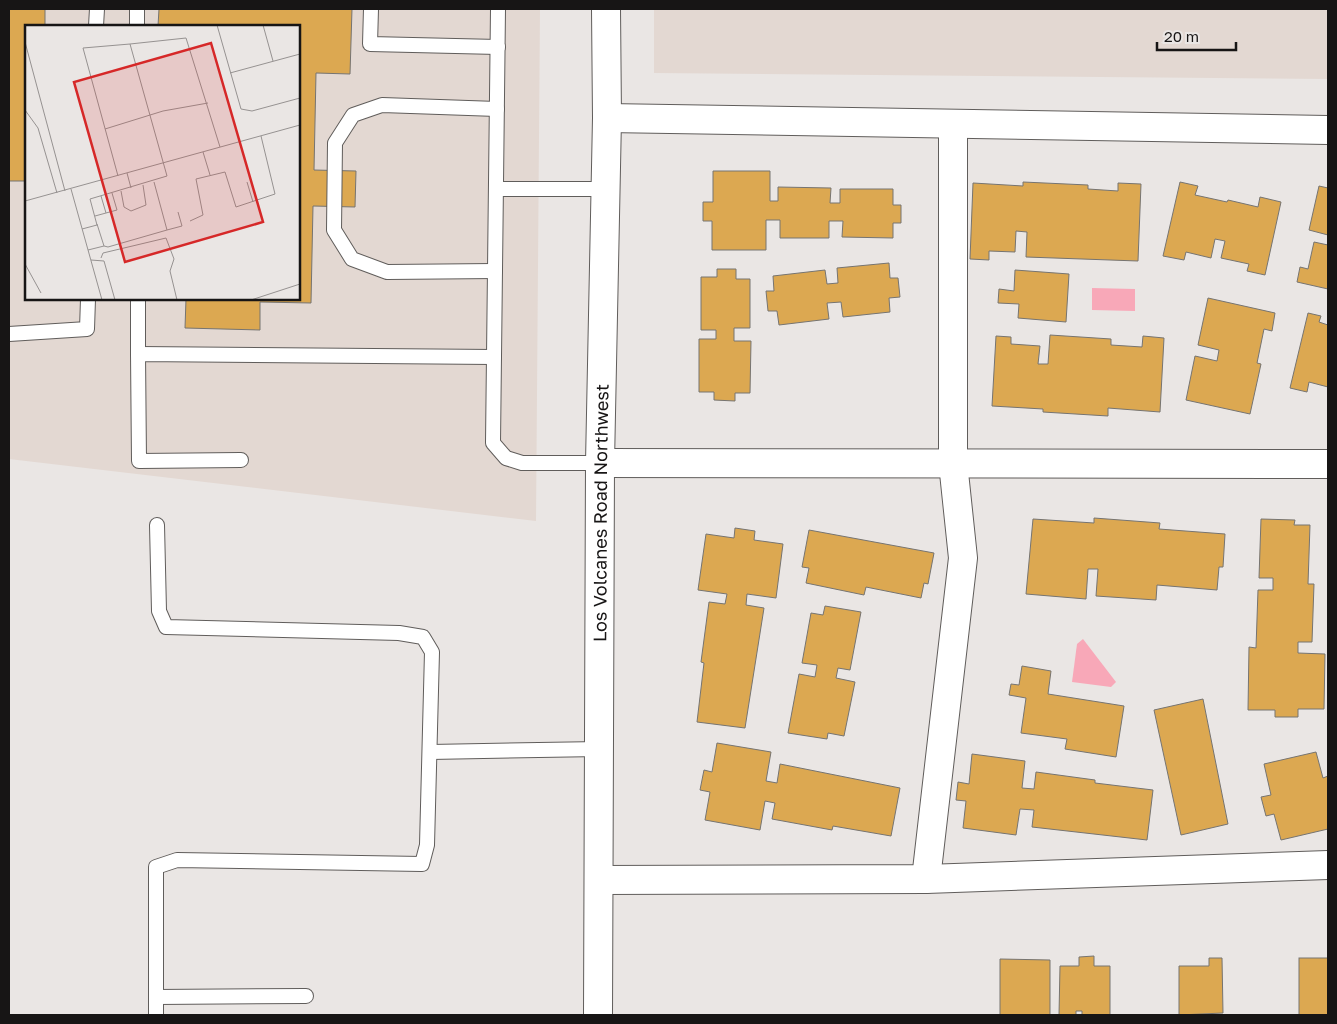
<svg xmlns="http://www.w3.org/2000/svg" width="1337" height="1024" font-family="'Golos Text',sans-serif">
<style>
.built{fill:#e3d8d2;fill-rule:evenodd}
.water{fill:#f8a8b8}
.building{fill:#dca851;stroke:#767471}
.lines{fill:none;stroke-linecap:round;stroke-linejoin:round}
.lane-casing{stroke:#605d5b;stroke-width:16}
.street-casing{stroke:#605d5b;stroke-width:30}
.secondary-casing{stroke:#605d5b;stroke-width:30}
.lane{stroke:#fff;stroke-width:14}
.street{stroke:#fff;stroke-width:28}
.secondary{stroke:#fff;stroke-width:28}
.labels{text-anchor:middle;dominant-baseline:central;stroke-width:5;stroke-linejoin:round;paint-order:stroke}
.street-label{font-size:18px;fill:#171515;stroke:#eae6e4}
.inset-road{fill:none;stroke:#969291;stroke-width:1}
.view{fill:#d62828;fill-opacity:0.15;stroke:#d62828;stroke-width:2.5}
.inset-edge{fill:none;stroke:#171515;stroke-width:2.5}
</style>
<rect width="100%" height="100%" fill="#eae6e4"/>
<g class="built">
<path d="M9 9H540L536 521 9 459ZM26 26H299V299H26Z"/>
<path d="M654 9H1328V79L654 73Z"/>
</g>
<g class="water">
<path d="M1092 288 1135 289V311L1092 310Z"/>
<path d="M1083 639 1116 682 1111 687 1072 682 1077 644Z"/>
</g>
<g class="building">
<path d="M9 9H45V26H26V181H9Z"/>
<path d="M159 9H352L350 74 316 73 314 170 356 171 355 207 313 206 311 303 260 302V330L185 328 186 299H299V26H158Z"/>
<path d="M713 171H770V201H778V187L831 188 830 203H840V189H893V205H901V223H893V238L842 237 843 221H829V238H780V220H766V250H712V221H703V202H713Z"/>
<path d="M1023 182 1088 185V189L1118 191V183L1141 184 1138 261 1026 257 1027 232 1016 231 1015 252 989 251V260L970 259 973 183 1023 186Z"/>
<path d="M1180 182 1198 186 1195 195 1227 202 1228 200 1258 207 1260 197 1281 202 1265 275 1247 271 1249 264 1221 258 1225 241 1215 239 1211 258 1186 252 1184 260 1163 256Z"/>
<path d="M1319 186 1328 188V235L1309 230Z"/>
<path d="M1314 242 1328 245V243V289L1297 282 1300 267 1308 269Z"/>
<path d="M889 263 890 278H898L900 297 889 298 890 312 843 317 841 302 827 303 829 319 779 325 777 311H768L766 291H774L773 276 825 270 827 284 838 283 837 268Z"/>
<path d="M717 269H736V279H750V328H734V341H751L750 393H735V401L714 400V392H699V339H716V330H701V277H717Z"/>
<path d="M1015 270 1069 274 1066 322 1018 318 1019 304 998 303 999 289 1014 291Z"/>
<path d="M1208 298 1275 313 1272 331 1264 329 1257 363 1261 364 1250 414 1186 400 1195 356 1217 361 1219 350 1198 345Z"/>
<path d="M1308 313 1321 316 1319 322 1328 325V387L1309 382 1307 392 1290 388Z"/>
<path d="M1050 335 1111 339V345L1142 347 1143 336 1164 338 1160 412 1108 408V416L1043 412V409L992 406 996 336 1011 337V344L1040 346 1038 364H1048Z"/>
<path d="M1094 518 1160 523 1159 529 1225 534 1223 567H1219L1217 590 1157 585 1156 600 1096 596 1098 569H1088L1086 599 1026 594 1033 519 1094 523Z"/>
<path d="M1261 519 1295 520 1294 525H1310L1308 584H1314L1312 642H1298V653L1325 654 1324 709H1298V717H1275V710H1248L1249 647 1256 648 1258 590H1273V578H1259Z"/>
<path d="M735 528 755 531 754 540 783 544 776 598 747 594 746 605 764 608 745 728 697 722 704 663 701 662 709 602 725 604 727 594 698 590 706 534 734 538Z"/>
<path d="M809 530 934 553 928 584 924 583 921 598 866 587 864 595 806 583 809 568 802 567Z"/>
<path d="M825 606 861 612 850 670 838 668 836 678 855 682 844 736 828 733 827 739 788 733 799 674 815 677 817 665 802 663 811 613 823 615Z"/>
<path d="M1022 666 1051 671 1048 694 1124 706 1116 757 1065 749 1067 739 1021 733 1026 698 1009 695 1011 684 1019 685Z"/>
<path d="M1203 699 1228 824 1181 835 1154 710Z"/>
<path d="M717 743 771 752 766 781 777 783 780 764 900 788 891 836 833 826 832 830 772 819 775 803 765 801 760 830 705 820 710 792 700 790 704 770 712 772Z"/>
<path d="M1316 752 1323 778 1328 776V829L1281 840 1274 814 1266 816 1261 797 1271 795 1264 764Z"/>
<path d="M972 754 1025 761 1022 788 1034 789 1036 772 1095 780V783L1153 790 1147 840 1032 827 1034 810 1020 809 1016 835 963 828 966 801 956 800 958 782 969 784Z"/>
<path d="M1094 956V966H1110V1015H1082V1011H1076V1015H1059L1060 966H1079V957Z"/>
<path d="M1209 958H1222L1223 1013 1179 1015V966H1209Z"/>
<rect x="1299" y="958" width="29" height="57"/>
<path d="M1000 959 1050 960V1015H1000Z"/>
</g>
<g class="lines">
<defs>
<g id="lane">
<path d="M137 9V26"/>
<path d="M371 9 370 44 498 47"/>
<path d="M498 9 493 443 506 458 522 463H600"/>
<path d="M96 26 97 9"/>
<path d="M496 189H605"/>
<path d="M495 271 387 272 352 259 334 230 335 143 353 115 382 105 497 109"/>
<path d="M138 299V354"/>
<path d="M9 334 87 329 88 299"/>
<path d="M241 460 139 461 138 354 494 357"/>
<path d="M430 752 600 749"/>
<path d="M156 997 306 996"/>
<path d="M156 1015V867L177 860 422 864 427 845 432 652 423 637 399 633 166 627 159 611 157 525"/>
</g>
<g id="street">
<path d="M607 118 1328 130"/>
<path d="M600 463 1328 464"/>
<path d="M926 879 963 558 953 463V125"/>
<path d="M600 880 926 879 1328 865"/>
</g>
<g id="secondary">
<path id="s1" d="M598 1015 600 463 607 118 606 9"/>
</g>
</defs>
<use href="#lane" class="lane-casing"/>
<use href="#street" class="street-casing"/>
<use href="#secondary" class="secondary-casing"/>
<use href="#lane" class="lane"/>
<use href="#street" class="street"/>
<use href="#secondary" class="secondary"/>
</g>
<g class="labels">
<g class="street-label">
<text stroke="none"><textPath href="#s1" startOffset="502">Los Volcanes Road Northwest</textPath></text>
</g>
</g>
<g transform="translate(25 25)">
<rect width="275" height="275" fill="#eae6e4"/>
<path class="inset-road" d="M192 0 216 84 227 86 275 73M238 0 248 36M0 17 40 166M205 48 275 29M0 85 13 103 32 168M80 104 138 86 183 78M178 127 185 150M102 148 106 163M93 151 58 23 105 19M129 157 142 205 157 201 153 187M222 157 228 177M46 164 77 275M96 166 99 182 106 186 121 180 118 160M76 171 81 188M0 176 275 100M70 191 92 185 87 168M165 196 178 190 171 154 200 147 211 182 250 169 236 111M72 199 79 221 83 222 142 205M57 204 72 200 65 174 142 151 105 19 161 13 195 122M63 225 79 221M76 233 78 228 141 213 149 234 145 246 152 275M66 235 79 236 90 275M0 239 16 268M226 275 275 259"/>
<path class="view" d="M186 18 238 197 100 237 49 57Z"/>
<rect width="275" height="275" class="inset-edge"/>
</g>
<rect width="1337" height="1024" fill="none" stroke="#171515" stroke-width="20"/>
<path d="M1157 42v8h79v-8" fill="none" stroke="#171515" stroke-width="2.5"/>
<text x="1164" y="42" font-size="15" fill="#171515" stroke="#eae6e4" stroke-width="4" paint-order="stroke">20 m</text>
</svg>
